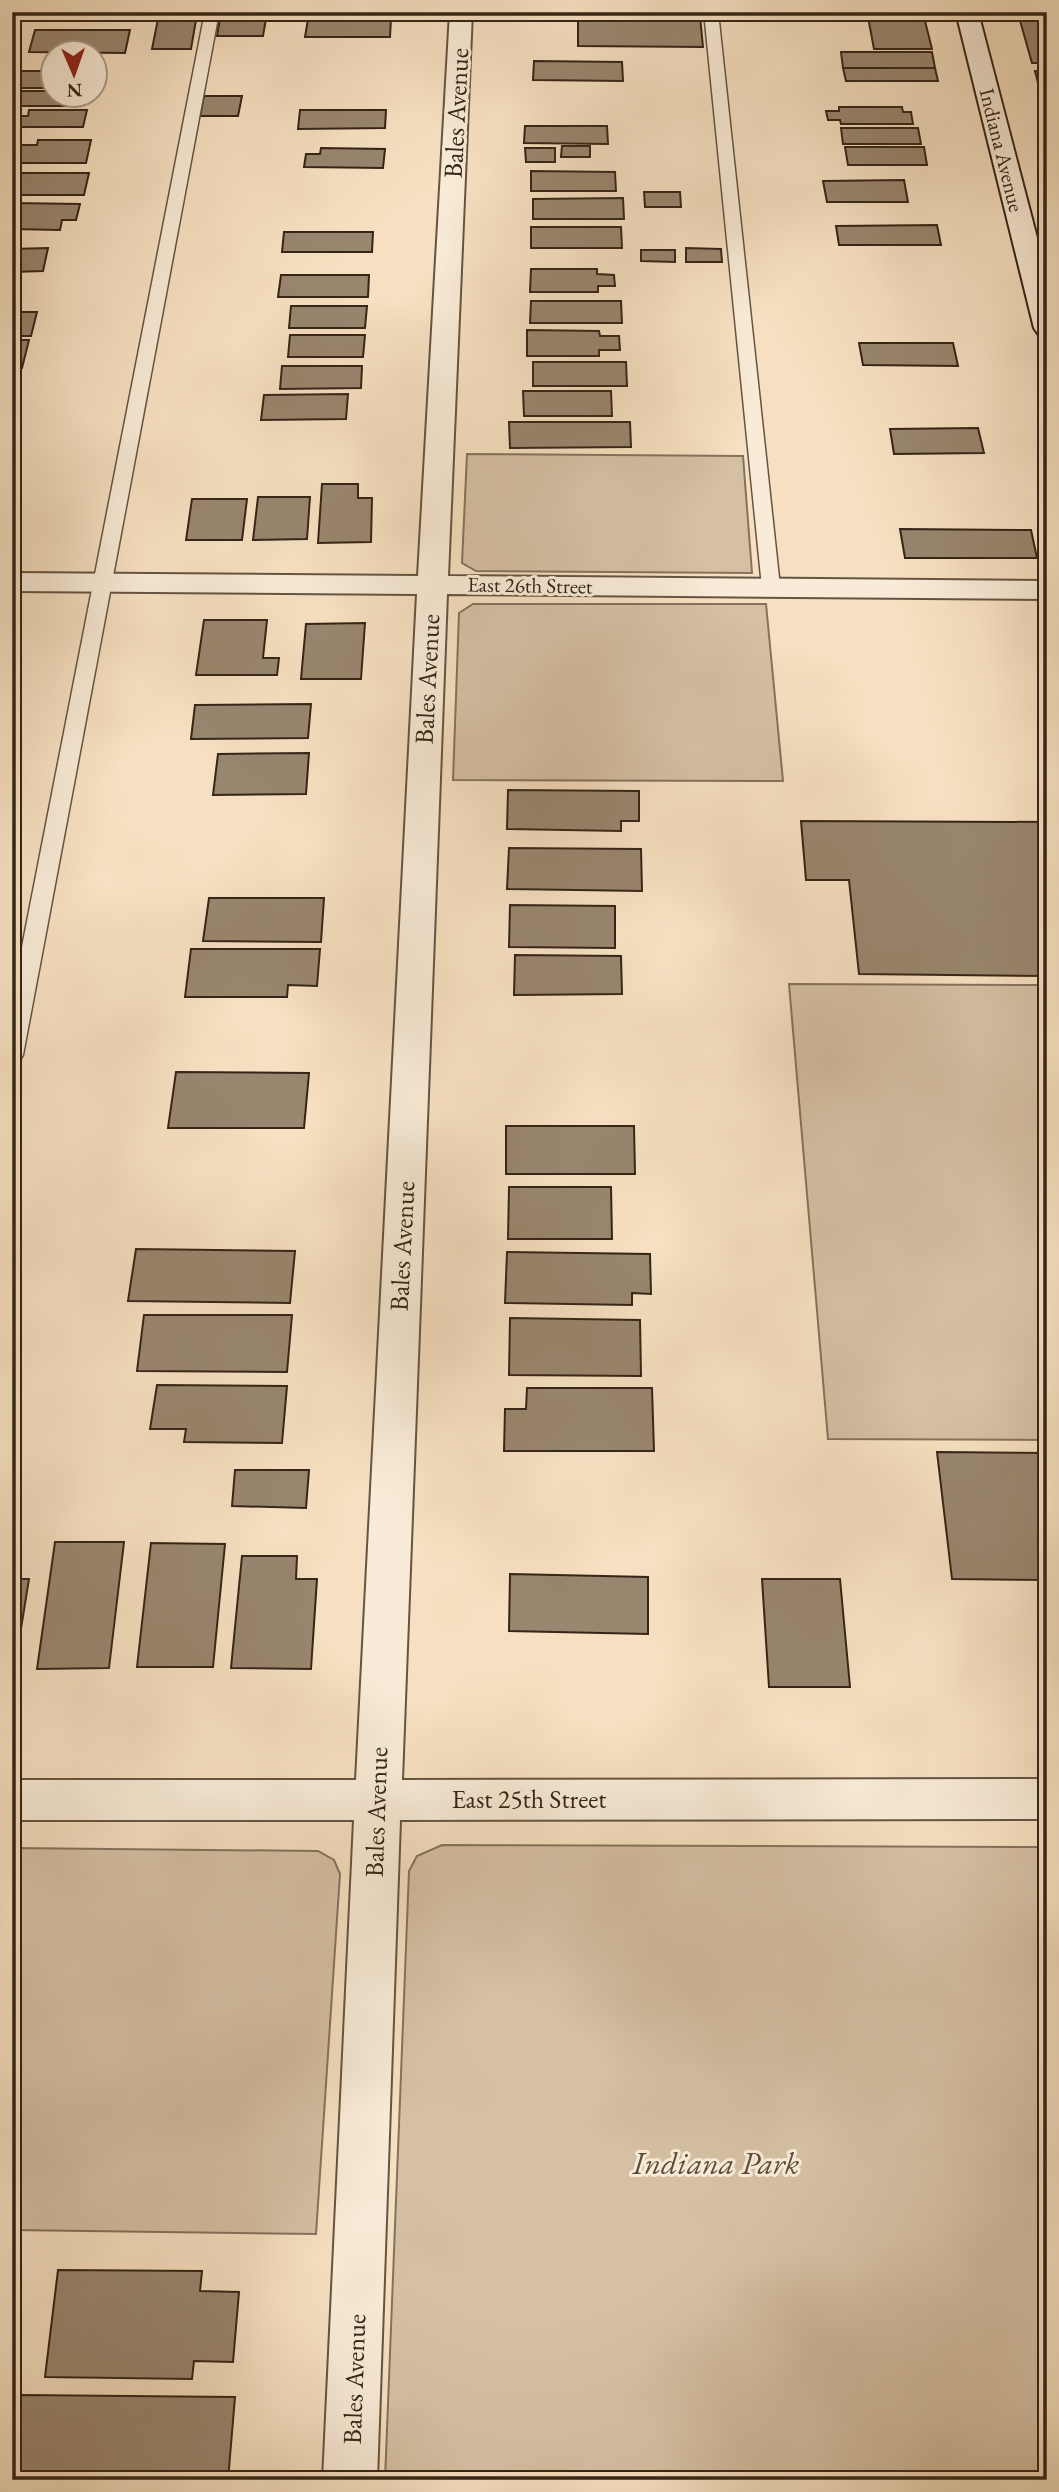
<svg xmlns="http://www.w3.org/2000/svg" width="1059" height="2492" font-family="'EB Garamond',serif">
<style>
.green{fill:#d5c0a4;stroke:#84725e;stroke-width:2}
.building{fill:#99866f;stroke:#342517;stroke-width:2}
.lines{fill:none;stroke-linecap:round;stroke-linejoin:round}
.lane-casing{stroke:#645442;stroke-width:3}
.street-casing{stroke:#645442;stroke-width:4}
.secondary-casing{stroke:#342517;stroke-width:4}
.lane{fill:#f9ebd7;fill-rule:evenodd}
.street{fill:#f9ebd7;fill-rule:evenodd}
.secondary{fill:#f9ebd7;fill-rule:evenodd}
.labels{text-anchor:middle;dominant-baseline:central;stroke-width:6;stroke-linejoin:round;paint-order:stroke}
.far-street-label{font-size:21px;fill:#342517;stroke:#f9ebd7}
.street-label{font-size:26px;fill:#342517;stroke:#f9ebd7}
.near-park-label{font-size:32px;font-style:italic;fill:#5c4c3a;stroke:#f9ebd7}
</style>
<rect width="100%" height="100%" fill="#f6e0c1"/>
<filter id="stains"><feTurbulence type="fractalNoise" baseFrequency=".00286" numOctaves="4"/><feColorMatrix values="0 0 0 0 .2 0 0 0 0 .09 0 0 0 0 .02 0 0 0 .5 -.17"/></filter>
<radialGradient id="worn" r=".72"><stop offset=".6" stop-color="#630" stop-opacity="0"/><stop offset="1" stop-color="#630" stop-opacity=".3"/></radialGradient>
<g class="green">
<path d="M467 454 743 456 752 573 476 571 462 563Z"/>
<path d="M473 604H766L783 781 453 780 459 613Z"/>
<path d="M789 984 1047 985V1440L828 1439Z"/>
<path d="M442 1845 1047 1847V2480H385L409 1871 417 1856Z"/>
<path d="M12 1848 318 1851 334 1860 340 1874 316 2234 12 2230Z"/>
</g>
<g class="building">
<path d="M221 13H267L263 36H217Z"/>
<path d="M159 14H197L191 49H152Z"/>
<path d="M578 15 700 16 703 47 578 46Z"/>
<path d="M868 17H924L932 49H874Z"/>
<path d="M1019 17H1047V63H1032Z"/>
<path d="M308 19H391L390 37H305Z"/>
<path d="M35 30H130L125 53 29 52Z"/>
<path d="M841 52H932L935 68H843Z"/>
<path d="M534 61 622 62 623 81 533 80Z"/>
<path d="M843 68H935L938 81H846Z"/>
<path d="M13 71H52V88H12Z"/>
<path d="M1035 71 1047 72V87H1039Z"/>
<path d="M15 91H52V94H84L81 106H12Z"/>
<path d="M204 96H242L238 116H200Z"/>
<path d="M839 107H902L903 112H911L913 124H841L840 120H828L826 111H839Z"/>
<path d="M29 110H87L83 127H12L13 116H28Z"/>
<path d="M300 110H386L385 128 298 129Z"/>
<path d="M525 126H607L608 144 524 143Z"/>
<path d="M841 128H918L921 144H843Z"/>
<path d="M38 140H91L86 163H12V145H37Z"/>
<path d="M562 146H590V157H561Z"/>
<path d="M845 147H924L927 165H848Z"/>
<path d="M321 148 385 149 383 168 304 167 306 154H320Z"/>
<path d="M525 148H555V162H526Z"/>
<path d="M531 171 615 172 616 191H531Z"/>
<path d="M12 173H89L84 195H12Z"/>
<path d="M904 180 908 202H827L823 181Z"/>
<path d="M644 192H680L681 207H645Z"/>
<path d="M623 198 624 219H533V199Z"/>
<path d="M12 203 80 204 76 220H62L60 230 12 229Z"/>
<path d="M937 225 941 245H839L836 226Z"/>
<path d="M531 227H621L622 248H531Z"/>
<path d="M284 232H373L372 252H282Z"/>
<path d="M48 248 43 271 12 272V249Z"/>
<path d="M686 248 721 249 722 262H686Z"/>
<path d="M641 250H675V262L641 261Z"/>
<path d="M531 269H597V274L614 275 615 286H598V292H530Z"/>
<path d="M281 275H369L368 297H278Z"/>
<path d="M531 301H621L622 323H530Z"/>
<path d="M291 306H367L365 328H289Z"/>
<path d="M12 312H37L31 336H12Z"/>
<path d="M527 330 599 331 600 336H619L620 350H599V356H527Z"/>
<path d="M290 335H365L363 357H288Z"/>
<path d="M12 340H29L22 368H12Z"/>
<path d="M859 343H953L958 366 863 365Z"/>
<path d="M533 362H626L627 386H533Z"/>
<path d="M282 366H362L361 388 280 389Z"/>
<path d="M523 391H611L612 416H524Z"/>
<path d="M348 394 346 419 261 420 264 395Z"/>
<path d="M509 422H630L631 447 510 448Z"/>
<path d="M978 428 984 453 894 454 890 429Z"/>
<path d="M322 484H358V498H372L371 542 318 543Z"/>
<path d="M258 497H310L307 539 253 540Z"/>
<path d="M192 499H247L242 540H186Z"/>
<path d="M900 529 1031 530 1037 558H905Z"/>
<path d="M204 620H267L263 658H279L277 675H196Z"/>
<path d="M365 623 361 679H301L306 624Z"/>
<path d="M311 704 308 738 191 739 195 705Z"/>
<path d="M309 753 306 794 213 795 218 754Z"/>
<path d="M508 790 639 791V821H621V831L507 829Z"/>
<path d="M801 821 1047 822V976L859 974 849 880H806Z"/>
<path d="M509 848 641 849 642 891 507 889Z"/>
<path d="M209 898H324L321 942 203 941Z"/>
<path d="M510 905 615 906V948L509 947Z"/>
<path d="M191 949H320L317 986 288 985 287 997H185Z"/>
<path d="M515 955 621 956 622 994 514 995Z"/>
<path d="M176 1072 309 1073 304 1128H168Z"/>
<path d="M506 1126H634L635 1174H506Z"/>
<path d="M509 1187H611L612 1239H508Z"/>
<path d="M136 1249 295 1251 290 1303 128 1301Z"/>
<path d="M507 1252 650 1254 651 1294 632 1293V1305L505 1303Z"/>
<path d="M144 1315H292L287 1372 137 1371Z"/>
<path d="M510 1318 640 1320 641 1376 509 1375Z"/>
<path d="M157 1385 287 1386 282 1443 184 1442 186 1429H150Z"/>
<path d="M527 1388H652L654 1451H504L505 1409H526Z"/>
<path d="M937 1452 1047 1453V1580L952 1579Z"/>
<path d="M235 1470H309L306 1508 232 1506Z"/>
<path d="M12 1542H20L13 1579H29L15 1666H12Z"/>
<path d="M55 1542H124L109 1668 37 1669Z"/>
<path d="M151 1543 225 1544 213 1667H137Z"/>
<path d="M242 1556H297L296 1579H317L311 1669 231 1668Z"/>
<path d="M510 1574 648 1577V1634L509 1631Z"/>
<path d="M762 1579H840L850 1687H769Z"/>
<path d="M58 2270 202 2271 200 2291 239 2292 233 2362 194 2361 192 2379 45 2377Z"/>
<path d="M21 2395 235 2397 228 2480H12V2458Z"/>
</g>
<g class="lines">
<defs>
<g id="lane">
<path d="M205 12H219L23 1055 20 1060 12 1062V998Z"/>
<path d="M704 12H718L780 587 771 592 762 587Z"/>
</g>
<path id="street" d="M450 12H472L448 576 1047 581V599L447 594 402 1780 1047 1779V1819L400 1820 377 2480H323L354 1820H12V1780H356L417 594 12 591V573L418 576Z"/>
<path id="secondary" d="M956 12H978L1047 276V336L1038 334 1034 328Z"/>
</defs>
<use href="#lane" class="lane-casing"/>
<use href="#street" class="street-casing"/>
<use href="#secondary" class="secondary-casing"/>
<use href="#lane" class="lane"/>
<use href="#street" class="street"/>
<use href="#secondary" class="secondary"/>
</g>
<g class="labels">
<g class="far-street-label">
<text transform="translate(1002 150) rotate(76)">Indiana Avenue</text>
<text transform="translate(530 585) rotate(1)">East 26th Street</text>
</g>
<g class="street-label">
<text transform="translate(456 113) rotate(-87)">Bales Avenue</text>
<text transform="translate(427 679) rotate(-87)">Bales Avenue</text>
<text transform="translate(402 1246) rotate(-87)">Bales Avenue</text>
<text x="529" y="1799">East 25th Street</text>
<text transform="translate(376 1812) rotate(-88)">Bales Avenue</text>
<text transform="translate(354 2379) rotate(-88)">Bales Avenue</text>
</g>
<g class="near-park-label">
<text x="716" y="2163">Indiana Park</text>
</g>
</g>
<rect width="1059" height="2492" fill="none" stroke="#f6e0c1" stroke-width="42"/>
<rect x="14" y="14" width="1031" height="2464" fill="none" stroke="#342517" stroke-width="3.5"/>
<rect x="21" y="21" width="1017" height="2450" fill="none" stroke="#342517" stroke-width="2"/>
<g transform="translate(74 74) rotate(178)"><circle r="33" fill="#f9ebd7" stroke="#aa9c8a" stroke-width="2"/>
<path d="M0-5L12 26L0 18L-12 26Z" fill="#8f2418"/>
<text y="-10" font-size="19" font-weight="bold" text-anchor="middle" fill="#342517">N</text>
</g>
<rect width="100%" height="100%" filter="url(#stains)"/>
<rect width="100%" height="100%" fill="url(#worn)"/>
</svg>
